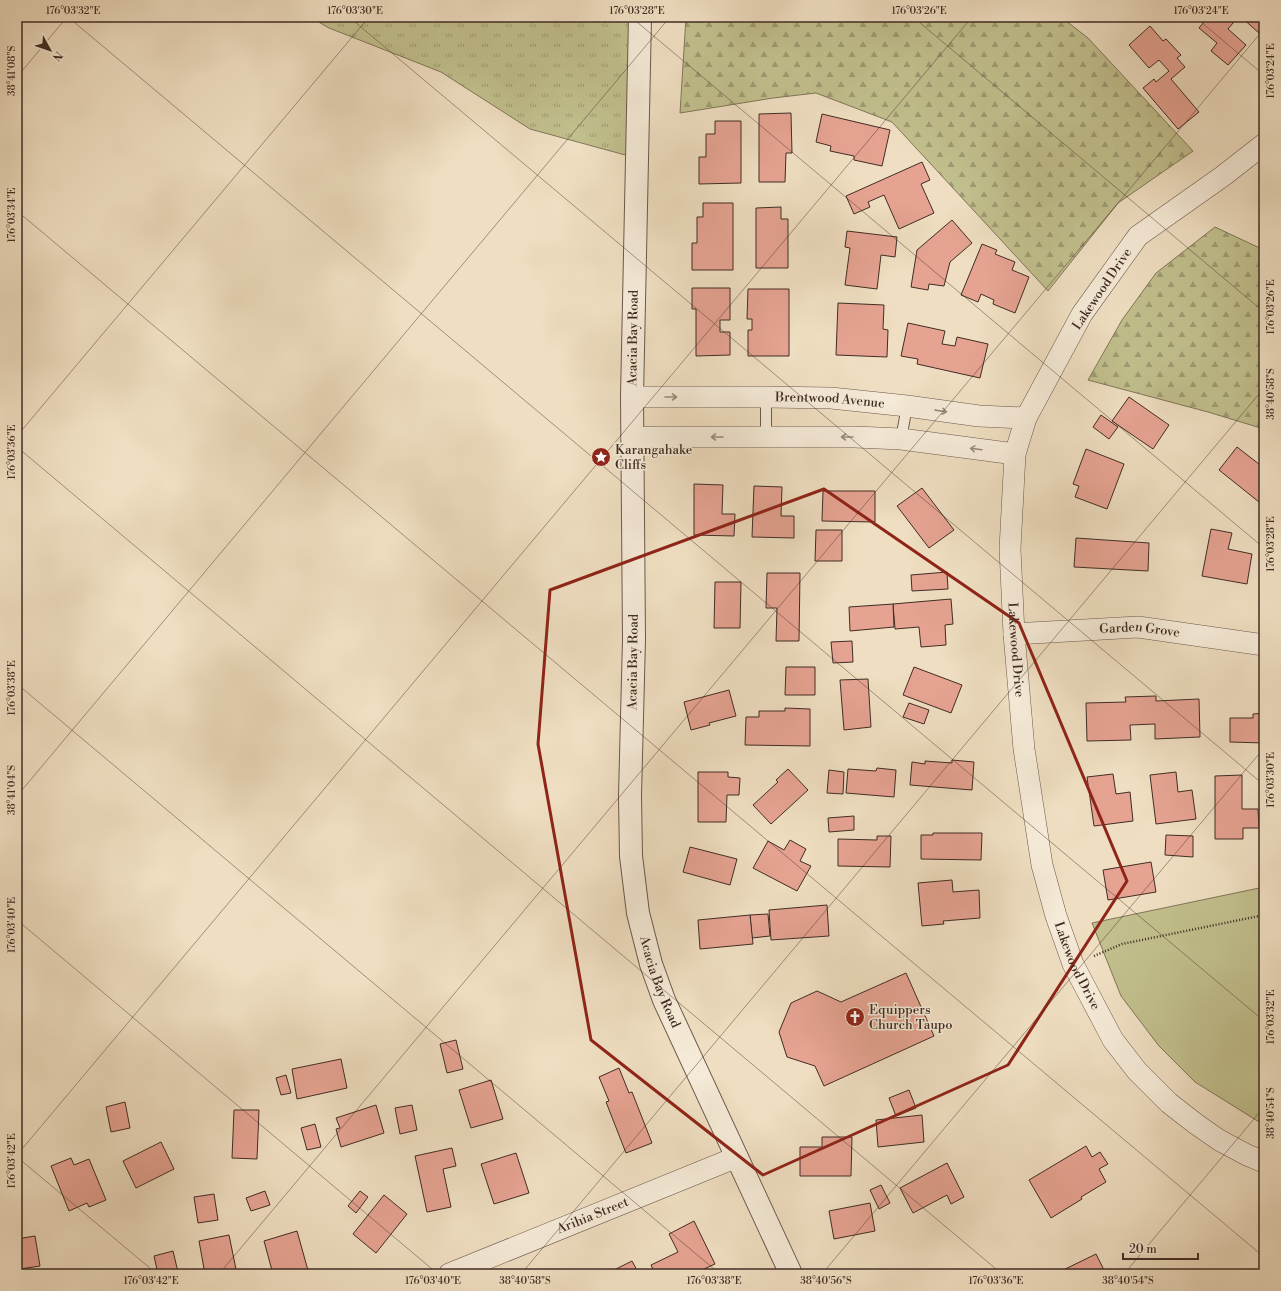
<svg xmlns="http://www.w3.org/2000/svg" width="1281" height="1291" font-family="'Libre Bodoni',serif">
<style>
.grass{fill:url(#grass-tufts);stroke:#817658}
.forest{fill:url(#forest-firs);stroke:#817658}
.park{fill:#c1bf8d;stroke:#817658}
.building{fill:#e6a392;stroke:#412c24}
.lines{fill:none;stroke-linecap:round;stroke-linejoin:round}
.service-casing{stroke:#6c584b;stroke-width:12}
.minor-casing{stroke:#6c584b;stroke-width:22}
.tertiary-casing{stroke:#6c584b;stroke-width:24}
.path{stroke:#412c24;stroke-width:2.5;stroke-dasharray:1 2;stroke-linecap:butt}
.service{stroke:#f5ead7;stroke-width:10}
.minor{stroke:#f5ead7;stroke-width:21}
.tertiary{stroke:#f5ead7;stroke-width:22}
.oneway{stroke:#9b8b7e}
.marked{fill:none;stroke:#8f2418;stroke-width:3;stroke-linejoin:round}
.ticks{fill:none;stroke:#412c24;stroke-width:1;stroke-opacity:0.45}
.labels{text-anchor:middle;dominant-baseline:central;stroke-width:3;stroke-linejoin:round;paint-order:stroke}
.street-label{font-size:13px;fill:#412c24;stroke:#f5ead7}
.poi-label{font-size:13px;fill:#412c24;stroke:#f5ead7;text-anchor:start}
.neatline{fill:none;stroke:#412c24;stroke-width:1.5}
.ticks-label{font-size:10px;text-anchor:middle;fill:#412c24}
</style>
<defs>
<pattern id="grass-tufts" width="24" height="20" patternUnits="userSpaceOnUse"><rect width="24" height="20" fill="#c1bf8d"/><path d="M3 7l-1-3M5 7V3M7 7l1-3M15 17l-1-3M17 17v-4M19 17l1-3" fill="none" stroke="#9e9b73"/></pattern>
<pattern id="forest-firs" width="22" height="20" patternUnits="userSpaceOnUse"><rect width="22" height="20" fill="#c1bf8d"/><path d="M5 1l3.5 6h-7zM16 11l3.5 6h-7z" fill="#9e9b73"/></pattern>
</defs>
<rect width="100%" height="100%" fill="#efdec1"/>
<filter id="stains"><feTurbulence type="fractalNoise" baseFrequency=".005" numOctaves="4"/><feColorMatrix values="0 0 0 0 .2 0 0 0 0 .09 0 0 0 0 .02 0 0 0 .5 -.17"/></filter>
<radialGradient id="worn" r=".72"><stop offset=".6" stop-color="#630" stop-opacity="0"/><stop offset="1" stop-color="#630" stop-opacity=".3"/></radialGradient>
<path class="grass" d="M310 17H643L640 159 530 129 441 72 329 28Z"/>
<g class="forest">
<path d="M686 17H1061L1088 38 1193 151 1118 203 1048 291 892 122 816 93 773 98 680 113Z"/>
<path d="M1215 227 1264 250V429L1208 412 1088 380 1122 320 1156 273Z"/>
</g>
<path class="park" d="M1264 887V1125L1195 1082 1159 1046 1121 996 1092 923Z"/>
<g class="building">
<path d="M1208 17H1238L1228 29 1246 45 1228 65 1211 51 1217 43 1199 28Z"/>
<path d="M1241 17H1264V27L1259 33Z"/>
<path d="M1150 26 1163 41 1166 39 1181 55 1177 58 1185 67 1171 79 1199 112 1178 129 1143 88 1154 79 1156 82 1169 71 1159 60 1149 68 1129 45Z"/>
<path d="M791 113 792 153H786L785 182H759V114Z"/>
<path d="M822 114 890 130 882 166 854 160V156L830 151 831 146 816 142Z"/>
<path d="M715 121H741V183L699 184V157H706V134H715Z"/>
<path d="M922 162 930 180 921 184 934 213 899 229 884 195 868 202 870 207 854 214 846 196Z"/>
<path d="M703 203H733V270H692V243H697V217H703Z"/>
<path d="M781 207V219H788V268H756V208Z"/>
<path d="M952 220 972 243 950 262 944 286 929 284 928 290 911 287 917 250Z"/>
<path d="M847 231 897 237 895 257 881 255 877 289 845 285 850 248 845 247Z"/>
<path d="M982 244 997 250 995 254 1015 262 1012 270 1029 277 1015 313 993 304 994 300 981 294 978 302 961 295Z"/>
<path d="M692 288H730V320H720V332H730V355L696 356V309H692Z"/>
<path d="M748 289H789V356H748V330H752V319H747Z"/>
<path d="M838 303 884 305 883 329 888 330 887 357 836 355Z"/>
<path d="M908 323 945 331 942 344 955 346 957 337 988 344 980 378 917 364 918 359 901 356Z"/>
<path d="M1129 397 1169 425 1153 449 1112 421Z"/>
<path d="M1101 415 1118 427 1109 439 1093 427Z"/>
<path d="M1237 447 1264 468V506L1219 470Z"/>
<path d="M1086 449 1124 464 1107 509 1075 497 1079 486 1073 484Z"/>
<path d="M694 484 723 485 722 514H735L734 536 694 535Z"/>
<path d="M754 486 782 487 781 516H794V538L752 537Z"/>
<path d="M922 488 954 530 929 548 897 506Z"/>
<path d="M823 491H875V522L822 521Z"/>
<path d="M1211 529 1232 533 1228 549 1252 554 1247 584 1202 576Z"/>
<path d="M816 530H842V561H815Z"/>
<path d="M1076 538 1149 543 1148 571 1074 567Z"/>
<path d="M947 572 948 589 912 591 911 575Z"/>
<path d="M767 573H800L799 641H776L777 608H766Z"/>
<path d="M715 582H741L740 628H714Z"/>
<path d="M951 599 953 624 945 625 946 645 921 647 919 627 895 629 893 604Z"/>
<path d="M893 604 894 627 850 631 849 607Z"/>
<path d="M852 641 853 662 833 663 831 642Z"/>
<path d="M786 667H815V695H785Z"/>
<path d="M914 667 962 685 951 713 903 695Z"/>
<path d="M868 679 871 727 844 730 840 680Z"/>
<path d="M729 690 736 716 709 723 710 725 691 730 684 702Z"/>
<path d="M1156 696V701L1199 699 1200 737 1155 739V724L1130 725 1131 740 1087 741 1086 703 1126 702 1125 697Z"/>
<path d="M909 703 929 710 924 724 903 717Z"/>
<path d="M785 708 810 709V746L745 745 746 717H759V711H785Z"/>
<path d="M1264 713V743L1230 742V718H1253V714Z"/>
<path d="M952 760 974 762 972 790 910 785 912 762 925 764V761L952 763Z"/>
<path d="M877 768 896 770 894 797 846 793 848 769 876 771Z"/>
<path d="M788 769 808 790 771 824 753 805 778 782 776 780Z"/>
<path d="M829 770 844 772 843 794 827 793Z"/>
<path d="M698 772H728V777L740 778 739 795H727L726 822H698Z"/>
<path d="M1176 772 1178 792 1192 790 1196 819 1156 824 1150 775Z"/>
<path d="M1113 774 1116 794 1130 792 1133 821 1094 826 1087 777Z"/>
<path d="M1242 775V809H1258L1259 828H1243V839H1215V776Z"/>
<path d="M854 816V830L829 832 828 818Z"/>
<path d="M933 833H982L981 860 921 859V835H933Z"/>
<path d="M1166 835 1193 836V857L1165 855Z"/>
<path d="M877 836H891L890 867 838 866V839L877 840Z"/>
<path d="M790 840 806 849 800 861 811 866 797 891 753 868 768 841 784 850Z"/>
<path d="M690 847 737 859 730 885 683 872Z"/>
<path d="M1151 862 1156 892 1108 900 1103 870Z"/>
<path d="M952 880 953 892 979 890 980 918 943 921 944 924 922 926 918 883Z"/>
<path d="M827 905 829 936 771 940 769 910Z"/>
<path d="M768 914 770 936 752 938 750 915Z"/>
<path d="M750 915 753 944 700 949 698 920Z"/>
<path d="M906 973 934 1036 824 1086 815 1066 787 1057 779 1032 791 1003 817 991 841 1002Z"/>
<path d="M456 1040 463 1069 447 1073 440 1044Z"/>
<path d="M341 1059 347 1088 297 1099 292 1069Z"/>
<path d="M619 1068 629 1093 632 1092 652 1143 626 1153 606 1102 609 1101 599 1077Z"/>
<path d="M286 1075 291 1093 281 1095 276 1078Z"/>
<path d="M491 1080 503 1119 471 1128 459 1090Z"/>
<path d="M909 1090 916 1108 896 1116 889 1098Z"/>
<path d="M125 1102 130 1128 111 1132 106 1107Z"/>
<path d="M376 1105 384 1133 341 1147 336 1129 340 1128 336 1118Z"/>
<path d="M412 1105 417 1130 400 1134 395 1108Z"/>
<path d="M234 1110H259L257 1159 232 1158Z"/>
<path d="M922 1115 924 1142 878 1147 876 1120Z"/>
<path d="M315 1124 321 1147 307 1150 301 1128Z"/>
<path d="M822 1137H852L851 1176H800V1147H822Z"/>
<path d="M161 1142 174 1169 136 1188 123 1161Z"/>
<path d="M1086 1146 1092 1157 1100 1152 1108 1164 1099 1169 1106 1182 1081 1197 1082 1199 1051 1218 1029 1180Z"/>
<path d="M452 1148 456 1166 443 1169 451 1207 427 1212 415 1156Z"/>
<path d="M516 1153 529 1193 494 1204 481 1164Z"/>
<path d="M17 1154 19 1155 17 1211Z"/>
<path d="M71 1158 74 1165 89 1159 106 1200 89 1207 87 1203 69 1211 51 1166Z"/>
<path d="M947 1163 964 1197 951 1204 947 1195 913 1213 900 1188Z"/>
<path d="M881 1185 890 1203 879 1209 870 1190Z"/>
<path d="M265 1191 270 1205 251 1211 246 1198Z"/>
<path d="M360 1191 368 1197 356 1213 348 1206Z"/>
<path d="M214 1194 218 1220 198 1223 194 1197Z"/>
<path d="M384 1195 407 1214 376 1253 353 1234Z"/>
<path d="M870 1203 875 1231 834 1239 829 1211Z"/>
<path d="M694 1221 715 1264 704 1269 707 1274H655L651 1265 678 1252 669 1234Z"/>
<path d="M297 1231 309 1274H273L264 1241Z"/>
<path d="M229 1235 237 1274H205L199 1241Z"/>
<path d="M35 1236 40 1266 20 1269 17 1255V1239Z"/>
<path d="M173 1251 178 1272 170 1274H158L154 1256Z"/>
<path d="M1096 1254 1106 1274H1055Z"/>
<path d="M632 1261 639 1274H609L608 1273Z"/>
<path d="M185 1270 187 1274H170L178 1272Z"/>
</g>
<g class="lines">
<defs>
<g id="service">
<path d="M766 397V436"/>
<path d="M901 439 907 406"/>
</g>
<g id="minor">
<path id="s1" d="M1264 144 1223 176 1138 236 1082 314 1026 418 1015 454 1010 549 1014 634 1024 749 1042 865 1056 916 1073 964 1113 1040 1137 1071 1169 1103 1196 1124 1219 1140 1247 1155 1264 1162"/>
<path id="s2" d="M632 397H766L831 398 907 406 979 416 1026 418"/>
<path d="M632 438 657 437H855L901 439 1015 454"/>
<path id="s3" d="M1014 634 1138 627 1264 645"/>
<path id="s4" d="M449 1274 737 1157"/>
</g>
<g id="tertiary">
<path id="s5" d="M640 17 632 397 634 639 630 796 631 856 638 913 651 964 664 1000 791 1274"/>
</g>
</defs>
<use href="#service" class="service-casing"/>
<use href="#minor" class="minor-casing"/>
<use href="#tertiary" class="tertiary-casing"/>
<path class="path" d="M1094 956 1122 944 1264 915"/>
<use href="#service" class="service"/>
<use href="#minor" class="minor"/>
<use href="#tertiary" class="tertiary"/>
</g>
<defs><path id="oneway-shaft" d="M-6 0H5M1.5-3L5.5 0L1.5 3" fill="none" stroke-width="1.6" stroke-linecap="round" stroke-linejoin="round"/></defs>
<g class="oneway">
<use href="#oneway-shaft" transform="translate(671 397)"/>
<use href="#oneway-shaft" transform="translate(941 411) rotate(8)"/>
<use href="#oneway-shaft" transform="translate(717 437) rotate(180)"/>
<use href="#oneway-shaft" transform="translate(847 437) rotate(-180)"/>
<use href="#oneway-shaft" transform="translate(976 449) rotate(-173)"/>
</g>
<path class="marked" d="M824 489 1019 623 1127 881 1008 1065 763 1175 591 1040 538 744 550 590Z"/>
<path class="ticks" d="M68 17 1264 1021M349 17 1264 785M631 17 1264 548M913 17 1264 312M1195 17 1264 75M17 77 67 17M17 211 1264 1257M17 436 369 17M17 447 1002 1274M17 684 720 1274M17 796 670 17M17 920 438 1274M17 1155 972 17M17 1157 157 1274M219 1274 1264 29M521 1274 1264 388M822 1274 1264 748M1124 1274 1264 1107"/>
<defs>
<symbol id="sight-disc" viewBox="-11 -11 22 22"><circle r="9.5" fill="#8f2418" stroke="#f5ead7"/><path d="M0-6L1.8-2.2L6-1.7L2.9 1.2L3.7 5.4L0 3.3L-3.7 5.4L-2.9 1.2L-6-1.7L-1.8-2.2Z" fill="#fff"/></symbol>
<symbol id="church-disc" viewBox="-11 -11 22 22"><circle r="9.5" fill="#8f2418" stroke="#f5ead7"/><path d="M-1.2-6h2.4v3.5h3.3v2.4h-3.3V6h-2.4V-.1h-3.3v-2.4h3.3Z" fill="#fff"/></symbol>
</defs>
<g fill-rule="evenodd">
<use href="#sight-disc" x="590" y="446" width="22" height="22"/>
<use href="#church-disc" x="844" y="1006" width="22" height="22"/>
</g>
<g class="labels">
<g class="street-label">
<text transform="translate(1102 289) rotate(-56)">Lakewood Drive</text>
<text transform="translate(633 338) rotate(-89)">Acacia Bay Road</text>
<text stroke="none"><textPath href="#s2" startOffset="198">Brentwood Avenue</textPath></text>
<text stroke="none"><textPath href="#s3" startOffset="126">Garden Grove</textPath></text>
<text stroke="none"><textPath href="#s1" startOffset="604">Lakewood Drive</textPath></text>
<text transform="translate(633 662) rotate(-89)">Acacia Bay Road</text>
<text stroke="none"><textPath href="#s1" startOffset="928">Lakewood Drive</textPath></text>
<text stroke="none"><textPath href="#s5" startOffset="969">Acacia Bay Road</textPath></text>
<text stroke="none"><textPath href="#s4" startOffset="155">Arihia Street</textPath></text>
</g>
<g class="poi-label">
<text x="615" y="450">Karangahake<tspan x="615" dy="15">Cliffs</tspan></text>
<text x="869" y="1010">Equippers<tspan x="869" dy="15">Church Taupo</tspan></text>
</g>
</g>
<rect width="1281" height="1291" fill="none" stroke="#efdec1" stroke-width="44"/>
<g transform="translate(50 50) rotate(130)" stroke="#f5ead7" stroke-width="3" paint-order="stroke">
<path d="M0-3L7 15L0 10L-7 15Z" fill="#412c24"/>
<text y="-6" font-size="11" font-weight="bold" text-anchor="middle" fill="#412c24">N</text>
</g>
<path d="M1123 1253v6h75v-6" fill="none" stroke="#412c24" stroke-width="2"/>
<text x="1129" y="1253" font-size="12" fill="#412c24" stroke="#f5ead7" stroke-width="3" paint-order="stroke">20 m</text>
<rect x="22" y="22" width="1237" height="1247" class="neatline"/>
<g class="ticks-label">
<text x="73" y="14">176°03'32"E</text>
<text x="355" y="14">176°03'30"E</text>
<text x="637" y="14">176°03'28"E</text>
<text x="919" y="14">176°03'26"E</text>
<text x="1201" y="14">176°03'24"E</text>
<text transform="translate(11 71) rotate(-90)" y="4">38°41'08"S</text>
<text transform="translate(1270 71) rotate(-90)" y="4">176°03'24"E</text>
<text transform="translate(11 215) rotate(-90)" y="4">176°03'34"E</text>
<text transform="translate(1270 307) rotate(-90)" y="4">176°03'26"E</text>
<text transform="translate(1270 394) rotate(-90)" y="4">38°40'58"S</text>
<text transform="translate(11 452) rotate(-90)" y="4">176°03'36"E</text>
<text transform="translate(1270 544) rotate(-90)" y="4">176°03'28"E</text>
<text transform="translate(11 688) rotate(-90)" y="4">176°03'38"E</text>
<text transform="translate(1270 780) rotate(-90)" y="4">176°03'30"E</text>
<text transform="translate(11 790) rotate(-90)" y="4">38°41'04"S</text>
<text transform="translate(11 925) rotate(-90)" y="4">176°03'40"E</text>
<text transform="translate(1270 1017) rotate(-90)" y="4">176°03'32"E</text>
<text transform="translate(1270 1113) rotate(-90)" y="4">38°40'54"S</text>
<text transform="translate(11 1161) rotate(-90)" y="4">176°03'42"E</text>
<text x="151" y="1284">176°03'42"E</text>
<text x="433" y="1284">176°03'40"E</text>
<text x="525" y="1284">38°40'58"S</text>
<text x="714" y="1284">176°03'38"E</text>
<text x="826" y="1284">38°40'56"S</text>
<text x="996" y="1284">176°03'36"E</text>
<text x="1128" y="1284">38°40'54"S</text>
</g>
<rect width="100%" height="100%" filter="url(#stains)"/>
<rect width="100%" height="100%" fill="url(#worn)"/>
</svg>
